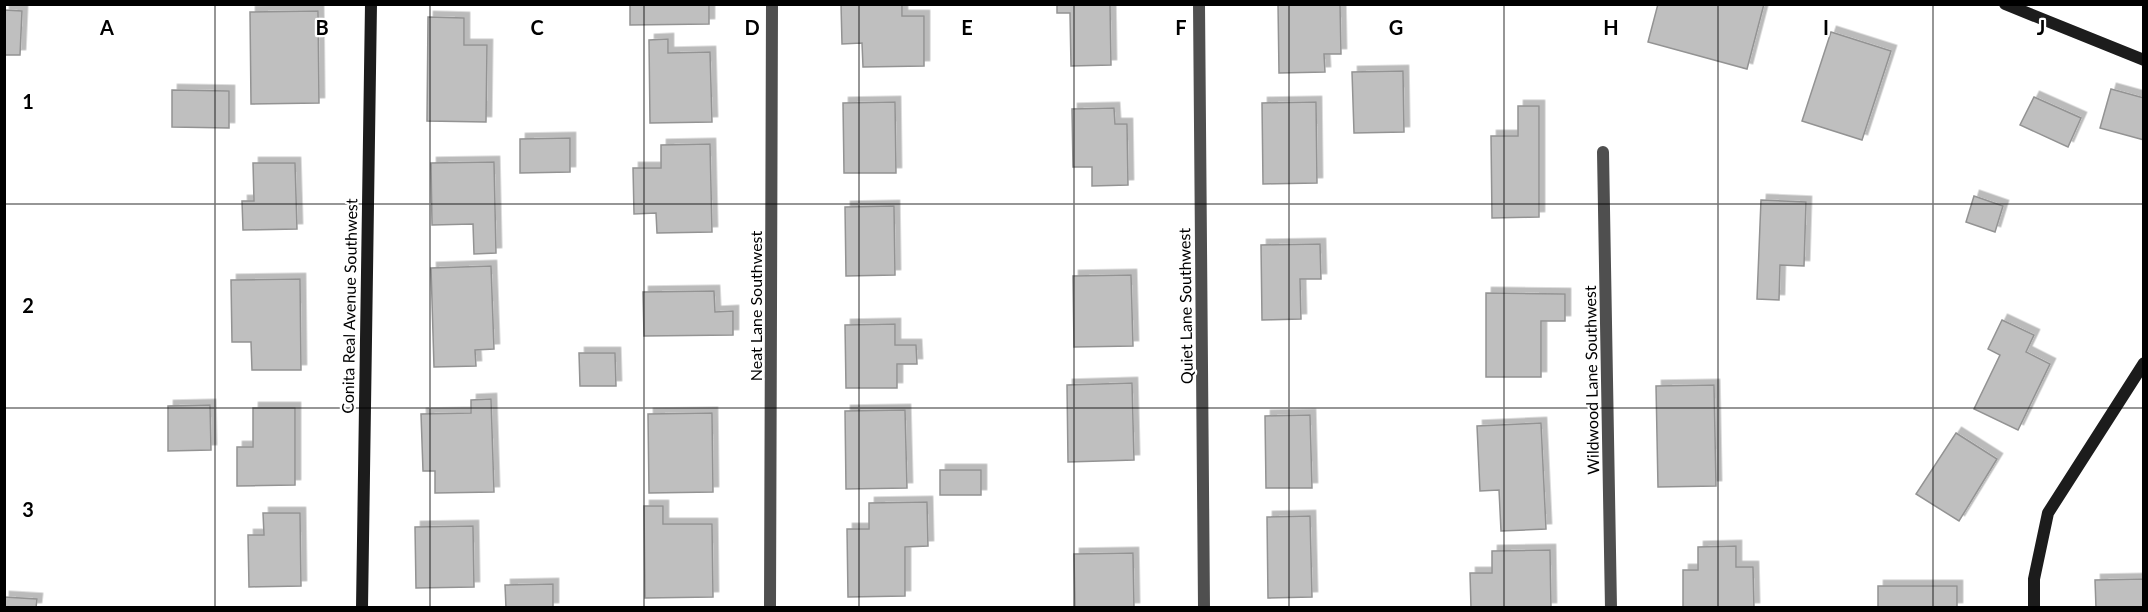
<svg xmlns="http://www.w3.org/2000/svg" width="2148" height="612" font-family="Lato,sans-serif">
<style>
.building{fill:#bfbfbf;stroke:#939393;stroke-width:1.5;filter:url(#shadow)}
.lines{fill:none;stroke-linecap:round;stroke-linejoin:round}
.street{stroke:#4f4f4f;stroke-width:12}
.secondary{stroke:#1c1c1c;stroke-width:12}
.grid{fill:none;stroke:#000;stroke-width:1.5;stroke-opacity:0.55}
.labels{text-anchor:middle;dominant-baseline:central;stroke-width:4.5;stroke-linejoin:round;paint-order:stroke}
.street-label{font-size:16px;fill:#000;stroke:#fff}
.grid-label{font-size:20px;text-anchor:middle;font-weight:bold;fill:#000;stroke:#fff;stroke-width:4.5;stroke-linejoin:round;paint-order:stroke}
</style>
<defs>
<filter id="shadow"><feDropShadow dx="5.5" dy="-5.5" stdDeviation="0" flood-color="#0004"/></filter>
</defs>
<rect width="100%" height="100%" fill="#fff"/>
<g class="building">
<path d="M630 4H709V24L630 25Z"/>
<path d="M841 4H902V16H924V66L863 67 862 43 842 44Z"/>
<path d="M1057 4H1110L1111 65 1071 66 1070 13H1057Z"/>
<path d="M1278 4H1340L1341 54H1324L1325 72 1279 73Z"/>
<path d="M1658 4H1764L1747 69 1648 42Z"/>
<path d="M4 10 22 11 20 55H4Z"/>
<path d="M318 11 319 103 251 104 250 12Z"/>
<path d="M428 17 464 18V45H487L486 122 427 121Z"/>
<path d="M1831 32 1891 51 1862 140 1802 121Z"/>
<path d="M668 39V53L710 52 712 122 650 123 649 40Z"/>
<path d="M1403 71 1404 132 1354 133 1352 72Z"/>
<path d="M2111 89 2144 98V140L2100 128Z"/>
<path d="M172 90 229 91V128L172 127Z"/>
<path d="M2034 97 2081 118 2068 147 2020 125Z"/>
<path d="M895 102 896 173H844L843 103Z"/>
<path d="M1316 102 1317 183 1263 184 1262 103Z"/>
<path d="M1518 106H1539V217L1492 218 1491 136H1518Z"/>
<path d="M1114 108 1115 124H1127L1128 185 1092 186V167H1073L1072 109Z"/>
<path d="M570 138V172L520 173V139Z"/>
<path d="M710 144 712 232 657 233 656 213 634 214 633 168H661V145Z"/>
<path d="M494 162 496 253 474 254 473 224 432 225 431 163Z"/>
<path d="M253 163H295L297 229 243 230 242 201H254Z"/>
<path d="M1974 196 2003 206 1995 232 1966 222Z"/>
<path d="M1761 200 1806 202 1804 266 1780 265 1779 300 1757 299Z"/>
<path d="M894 206 895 275 846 276 845 207Z"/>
<path d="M1320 244 1321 279H1300L1301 319 1262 320 1261 245Z"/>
<path d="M491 266 494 349 475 350 476 366 434 367 431 268Z"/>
<path d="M1131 275 1133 346 1074 347 1073 276Z"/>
<path d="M300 279 301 370H252L251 342H232L231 280Z"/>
<path d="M714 291 715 312 733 311V335L644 336 643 292Z"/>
<path d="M1486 293 1565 294V321H1541V377H1486Z"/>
<path d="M2002 320 2034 335 2026 352 2050 364 2018 430 1974 409 2000 355 1988 349Z"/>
<path d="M895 324V345H916L917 364H897V388H846L845 325Z"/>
<path d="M579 353H615L616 386H580Z"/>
<path d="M1132 383 1134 460 1068 462 1067 385Z"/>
<path d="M1714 385 1716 486 1658 487 1656 386Z"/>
<path d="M491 399 494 492 435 493V471H423L421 414 471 413V400Z"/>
<path d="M210 405 211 450 168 451V406Z"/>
<path d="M253 408H295V485L237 486V447H253Z"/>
<path d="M905 410 907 488 846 489 845 411Z"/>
<path d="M712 413 713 492 649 493 648 414Z"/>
<path d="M1310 415 1312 488H1266L1265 416Z"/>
<path d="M1541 423 1546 529 1501 531 1499 490 1480 491 1477 426Z"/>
<path d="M1956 433 1997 459 1959 521 1916 494Z"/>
<rect x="940" y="470" width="41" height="25"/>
<path d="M927 502 928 546 905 547V596L848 597 847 529H869V503Z"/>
<path d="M644 506H663V524H712L713 597 645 598Z"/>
<path d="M263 513H300L301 586 249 587 248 535H264Z"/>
<path d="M1310 516 1312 597 1268 598 1267 517Z"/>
<path d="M473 526 474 587 416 588 415 527Z"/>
<path d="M1736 546V567H1753L1754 608H1683V570H1698V547Z"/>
<path d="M1550 550 1551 608H1471L1470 573H1492V551Z"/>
<path d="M1133 553 1134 608H1075L1074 554Z"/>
<path d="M2144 579V608H2096L2095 580Z"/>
<path d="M553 584V608H506L505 585Z"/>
<rect x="1878" y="586" width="79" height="22"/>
<path d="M4 597 37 599 36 608H4Z"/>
</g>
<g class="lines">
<g class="street">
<path d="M1199 4 1204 608"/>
<path d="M1603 152 1611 608"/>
<path d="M770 608 772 4"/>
</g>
<g class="secondary">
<path d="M2005 4 2144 60"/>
<path d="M362 608 371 4"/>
<path d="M2034 608V579L2048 513 2144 363"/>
</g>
</g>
<path class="grid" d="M215 4V608M430 4V608M644 4V608M859 4V608M1074 4V608M1289 4V608M1504 4V608M1718 4V608M1933 4V608M4 204H2144M4 408H2144"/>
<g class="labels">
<g class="street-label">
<text transform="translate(349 306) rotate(-89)">Conita Real Avenue Southwest</text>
<text transform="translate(755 306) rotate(-90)">Neat Lane Southwest</text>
<text transform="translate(1185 306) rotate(-91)">Quiet Lane Southwest</text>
<text transform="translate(1591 380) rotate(-91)">Wildwood Lane Southwest</text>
</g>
</g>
<g class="grid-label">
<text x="107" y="35">A</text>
<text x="322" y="35">B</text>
<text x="537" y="35">C</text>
<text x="752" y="35">D</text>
<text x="967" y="35">E</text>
<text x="1181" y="35">F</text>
<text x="1396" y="35">G</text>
<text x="1611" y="35">H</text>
<text x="1826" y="35">I</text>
<text x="2041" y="35">J</text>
<text x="28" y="109">1</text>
<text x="28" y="313">2</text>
<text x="28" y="517">3</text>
</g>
<rect width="2148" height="612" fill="none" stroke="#000000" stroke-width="12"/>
</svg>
